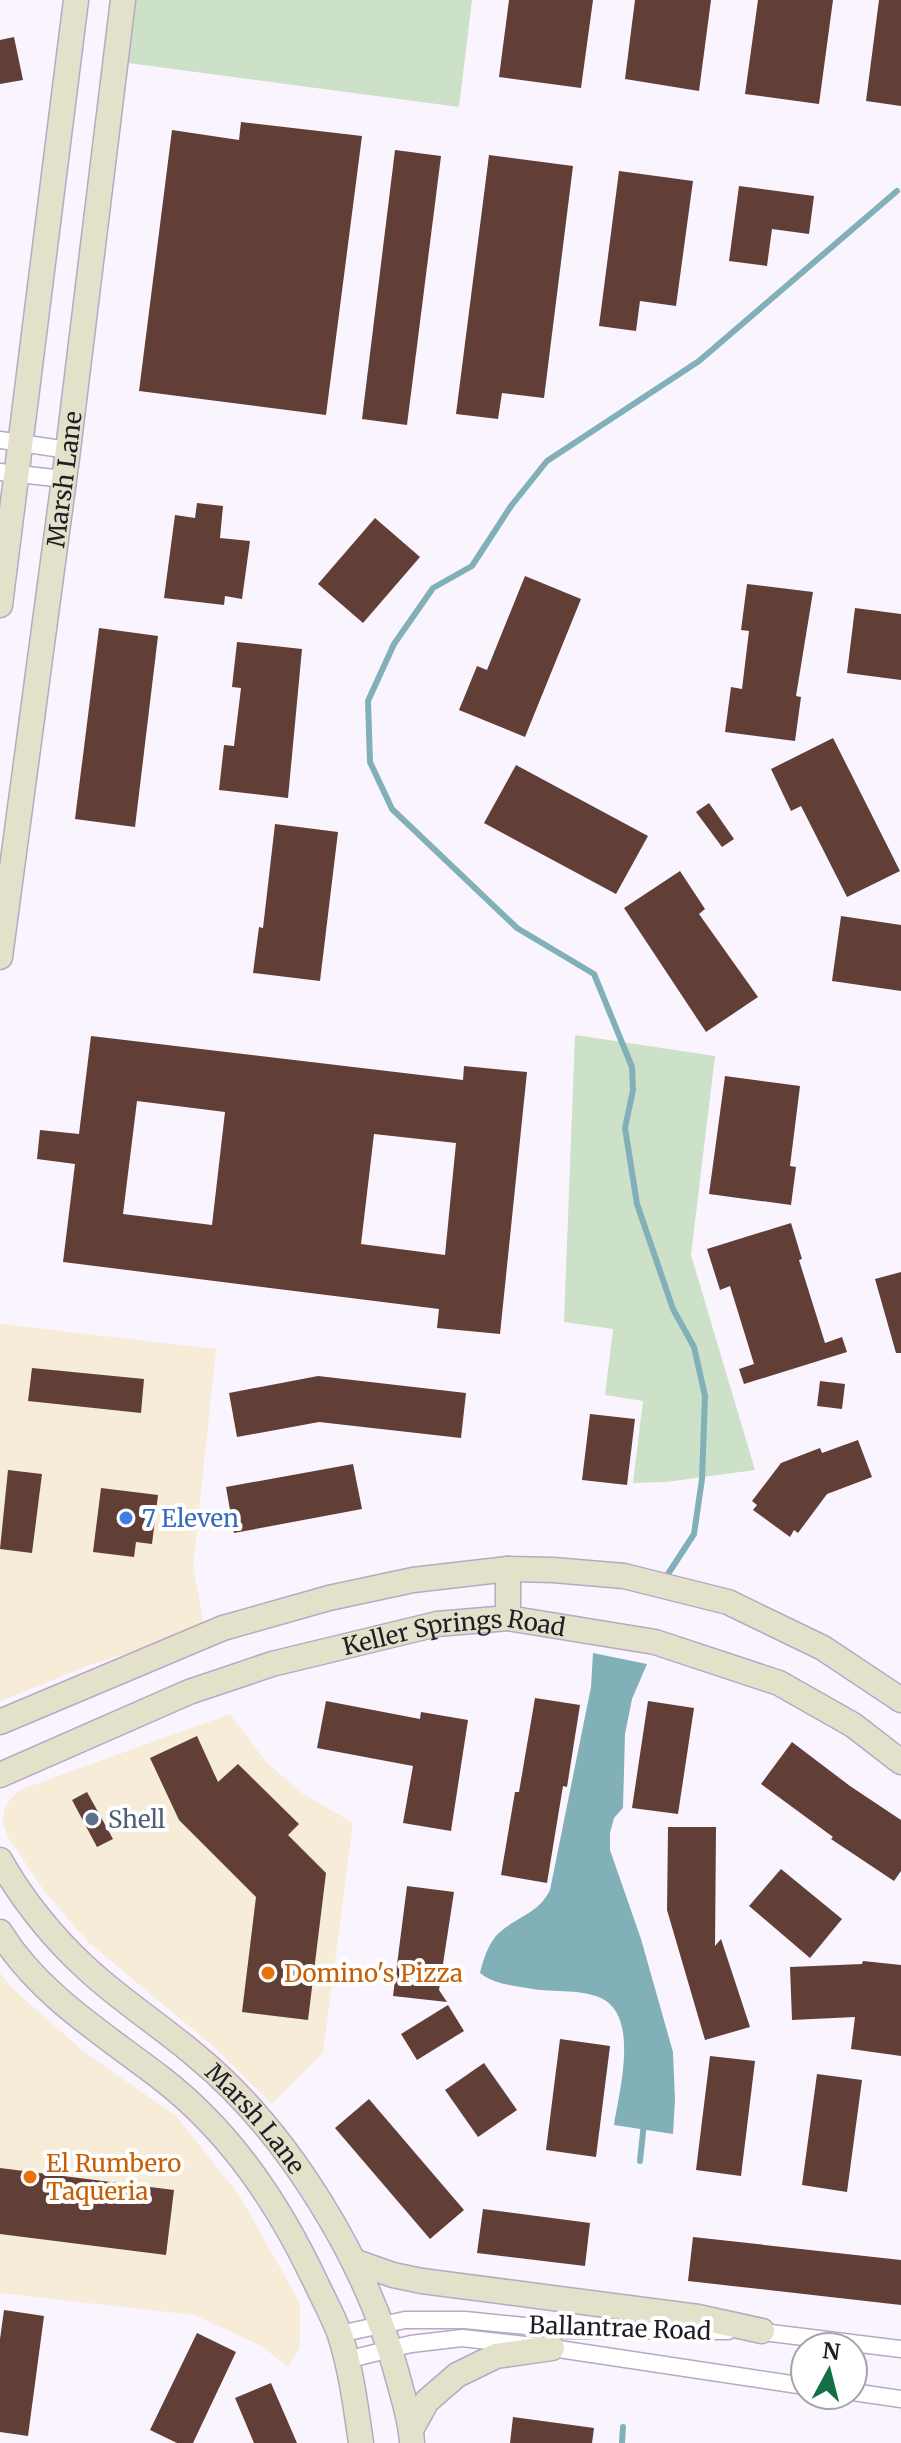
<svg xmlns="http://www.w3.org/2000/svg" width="901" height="2443" font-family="Merriweather,serif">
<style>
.commercial{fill:#f6ecd7}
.green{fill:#cde1c8}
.water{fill:#82b0b8}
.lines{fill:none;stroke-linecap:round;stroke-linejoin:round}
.stream{stroke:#82b0b8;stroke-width:6}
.building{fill:#613f36;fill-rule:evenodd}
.street-casing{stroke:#b7a9c2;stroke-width:19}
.secondary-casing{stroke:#b7a9c2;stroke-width:27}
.street{stroke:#fff;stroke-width:16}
.secondary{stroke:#e3e1ca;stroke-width:24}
.shop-dot{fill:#3f7fe0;stroke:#fff;stroke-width:3}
.service-dot{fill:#5c6f8a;stroke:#fff;stroke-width:3}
.food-dot{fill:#e8710a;stroke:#fff;stroke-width:3}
.labels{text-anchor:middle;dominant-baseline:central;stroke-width:8;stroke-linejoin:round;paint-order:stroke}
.street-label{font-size:24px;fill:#211c25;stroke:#fff}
.shop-label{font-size:24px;fill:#366cbe;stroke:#fff;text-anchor:start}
.service-label{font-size:24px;fill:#4e5e75;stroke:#fff;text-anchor:start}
.food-label{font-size:24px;fill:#c56008;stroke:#fff;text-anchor:start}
</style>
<rect width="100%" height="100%" fill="#faf4ff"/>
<g class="commercial">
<path d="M0 1324 216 1349 193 1567 205 1629 90 1665 0 1701Z"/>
<path d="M230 1714 266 1762 303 1794 353 1823 323 2053 272 2104 213 2046 88 1942 45 1892 8 1837 3 1823 4 1810 11 1798 22 1789Z"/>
<path d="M0 1973 14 1990 83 2051 176 2116 239 2195 300 2303V2347L288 2367 260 2345 194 2315 0 2293Z"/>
</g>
<g class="green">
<path d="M136 0H472L459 107 128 63Z"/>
<path d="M575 1035 715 1056 691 1255 755 1470 666 1482 633 1483 643 1401 605 1395 613 1329 564 1322Z"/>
</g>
<path class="water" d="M593 1653 647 1664 632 1699 625 1734 623 1808 614 1818 610 1833V1850L641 1939 673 2052 675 2100 673 2134 614 2125C619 2092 640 2016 601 1998 578 1988 550 1993 527 1988 510 1985 494 1984 480 1973 483 1960 489 1941 500 1932 518 1916 538 1914 550 1890L591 1687Z"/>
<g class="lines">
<g class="stream">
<path d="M668 1574 694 1534 702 1479 705 1396 694 1347 673 1309 637 1204 625 1128 633 1090 632 1067 594 974 517 928 392 809 370 762 368 701 394 644 433 588 472 566 511 506 547 461 699 361 897 191"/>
<path d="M640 2161 644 2123"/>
<path d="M622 2443 623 2427"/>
</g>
</g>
<g class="building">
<path d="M509 0H593L581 88 499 77Z"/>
<path d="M635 0H711L699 91 625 79Z"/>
<path d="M758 0H833L819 104 745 94Z"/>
<path d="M879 0H901V106L866 101Z"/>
<path d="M14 37 23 80 0 84V40Z"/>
<path d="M241 122 362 136 326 415 139 391 172 130 239 140Z"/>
<path d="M395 150 441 156 407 425 362 419Z"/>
<path d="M489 155 573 166 544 398 502 393 498 419 456 414Z"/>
<path d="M619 171 693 181 676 306 640 301 636 331 599 326Z"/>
<path d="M739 186 814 196 809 234 772 229 767 266 729 261Z"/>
<path d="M197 503 223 506 220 538 250 541 242 599 225 596 224 605 164 598 175 515 195 518Z"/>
<path d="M375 518 420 557 363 623 318 584Z"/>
<path d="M525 576 581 599 525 737 459 710 477 666 487 670Z"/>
<path d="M747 584 813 592 796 696 801 697 795 741 725 732 731 687 742 689 749 631 741 630Z"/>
<path d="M855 608 901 614V680L847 673Z"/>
<path d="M99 628 158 636 135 827 75 819Z"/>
<path d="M237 642 302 649 288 798 219 790 224 745 234 746 241 688 232 687Z"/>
<path d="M833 738 900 871 847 897 801 806 791 811 771 769Z"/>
<path d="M516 765 648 836 616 894 484 823Z"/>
<path d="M709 803 734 839 722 847 696 812Z"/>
<path d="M275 824 338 832 320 981 253 973 259 927 263 928Z"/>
<path d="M680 871 705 909 699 914 758 997 706 1032 624 908Z"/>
<path d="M841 916 901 925V991L832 981Z"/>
<path d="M91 1036 463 1080 464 1066 527 1072 500 1334 437 1328 439 1309 63 1262 75 1164 37 1159 40 1130 79 1134ZM137 1101 225 1112 212 1225 123 1214ZM374 1134 456 1143 445 1255 361 1244Z"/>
<path d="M725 1076 800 1086 790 1166 796 1167 791 1205 709 1194Z"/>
<path d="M791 1223 802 1259 799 1260 825 1343 842 1337 847 1352 744 1384 739 1369 754 1364 730 1286 720 1290 707 1249Z"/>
<path d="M901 1272V1353H896L875 1279Z"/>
<path d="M32 1368 144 1379 141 1413 28 1401Z"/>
<path d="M318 1376 466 1393 461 1438 319 1422 237 1437 229 1393Z"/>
<path d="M820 1381 845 1384 842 1409 817 1406Z"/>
<path d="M590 1414 635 1419 627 1485 582 1480Z"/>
<path d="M858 1440 872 1477 827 1494 798 1533 794 1530 790 1537 753 1510 757 1505 752 1501 781 1463 820 1448 822 1453Z"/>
<path d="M353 1464 362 1509 234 1533 226 1487Z"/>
<path d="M8 1470 42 1474 32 1553 0 1549Z"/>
<path d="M101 1488 158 1495 152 1544 136 1542 134 1557 93 1552Z"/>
<path d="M535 1698 580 1705 567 1787 563 1786 547 1883 501 1875 515 1792H519Z"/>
<path d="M326 1701 420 1719 421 1712 468 1720 451 1831 403 1823 413 1766 317 1748Z"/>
<path d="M648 1701 694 1708 678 1814 632 1808Z"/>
<path d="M197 1736 218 1782 238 1764 299 1824 288 1835 326 1873 308 2020 242 2012 256 1897 179 1820 150 1758Z"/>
<path d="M792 1742 850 1786 901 1820V1871L894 1881 831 1839 833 1837 761 1784Z"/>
<path d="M87 1792 113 1839 97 1847 72 1800Z"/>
<path d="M668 1827H716L715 1946 721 1939 750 2027 705 2040 667 1910Z"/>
<path d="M781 1869 842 1919 810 1958 749 1906Z"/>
<path d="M407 1886 454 1892 439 1990 447 2002 393 1996Z"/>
<path d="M863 1961 901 1965V2056L851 2049 855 2017 792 2020 790 1967 862 1964Z"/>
<path d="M448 2005 464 2031 417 2060 401 2034Z"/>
<path d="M560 2039 610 2046 596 2157 546 2150Z"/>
<path d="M710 2056 755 2061 741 2176 696 2170Z"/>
<path d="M484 2063 517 2110 478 2137 445 2090Z"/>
<path d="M817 2074 862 2080 847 2192 802 2185Z"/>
<path d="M369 2099 464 2210 430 2239 335 2128Z"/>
<path d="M0 2168 174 2190 166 2255 0 2234Z"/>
<path d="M483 2209 590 2223 585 2266 477 2253Z"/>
<path d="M693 2237 901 2260V2305L688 2281Z"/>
<path d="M4 2310 44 2316 28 2436 0 2432V2339Z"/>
<path d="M197 2333 236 2352 193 2443H177L150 2430Z"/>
<path d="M271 2383 297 2443H254L235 2398Z"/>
<path d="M513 2417 594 2428 592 2443H510Z"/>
</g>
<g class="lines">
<defs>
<g id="street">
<path d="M0 440 68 450"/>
<path d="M0 472 64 479"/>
<path d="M755 2331 901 2349"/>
<path d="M339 2334 405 2320H465L566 2330 728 2331"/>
<path d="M346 2360 411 2344 462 2338 552 2348 805 2386"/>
<path d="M853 2392 901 2399"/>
</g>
<g id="secondary">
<path d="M0 605 76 0"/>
<path id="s1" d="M0 957 68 450 123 0"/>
<path d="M508 1569V1618"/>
<path d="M0 1722 223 1628 329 1598 413 1580 508 1569 553 1570 624 1576 728 1602 823 1648 901 1700"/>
<path id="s2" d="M0 1775 189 1692 272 1664 437 1624 508 1618 655 1642 779 1683 853 1725 901 1762"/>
<path id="s3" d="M0 1860C21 1898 53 1938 86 1968 120 2000 160 2025 195 2055 288 2131 368 2263 398 2378 404 2400 411 2421 412 2443"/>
<path d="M0 1932C39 1995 104 2034 161 2078 232 2133 280 2206 317 2285 325 2302 334 2318 340 2335 351 2369 356 2408 361 2443"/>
<path d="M356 2262 393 2275 422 2281 698 2317 762 2331"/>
<path d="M412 2428 427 2401 457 2375 496 2356 552 2348"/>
</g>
</defs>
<use href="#street" class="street-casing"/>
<use href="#secondary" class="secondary-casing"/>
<use href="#street" class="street"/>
<use href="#secondary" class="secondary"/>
</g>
<circle class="shop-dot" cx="126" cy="1518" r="8"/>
<circle class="service-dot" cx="92" cy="1819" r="8"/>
<g class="food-dot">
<circle cx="268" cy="1973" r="8"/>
<circle cx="30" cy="2177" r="8"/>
</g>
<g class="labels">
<g class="street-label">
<text stroke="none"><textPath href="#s1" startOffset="482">Marsh Lane</textPath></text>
<text stroke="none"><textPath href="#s2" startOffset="480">Keller Springs Road</textPath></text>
<text stroke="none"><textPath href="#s3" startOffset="366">Marsh Lane</textPath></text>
<text transform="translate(620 2328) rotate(2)">Ballantrae Road</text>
</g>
<g class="shop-label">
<text x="142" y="1518">7 Eleven</text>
</g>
<g class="service-label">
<text x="108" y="1819">Shell</text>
</g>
<g class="food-label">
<text x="284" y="1973">Domino's Pizza</text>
<text x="46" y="2163">El Rumbero<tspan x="46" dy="28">Taqueria</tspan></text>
</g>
</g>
<g transform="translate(829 2371) rotate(7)"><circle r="38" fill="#ffffff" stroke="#a6a4a8" stroke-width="2"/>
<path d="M0-6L14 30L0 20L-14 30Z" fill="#137045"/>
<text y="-12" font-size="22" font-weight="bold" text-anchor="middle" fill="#211c25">N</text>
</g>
</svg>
